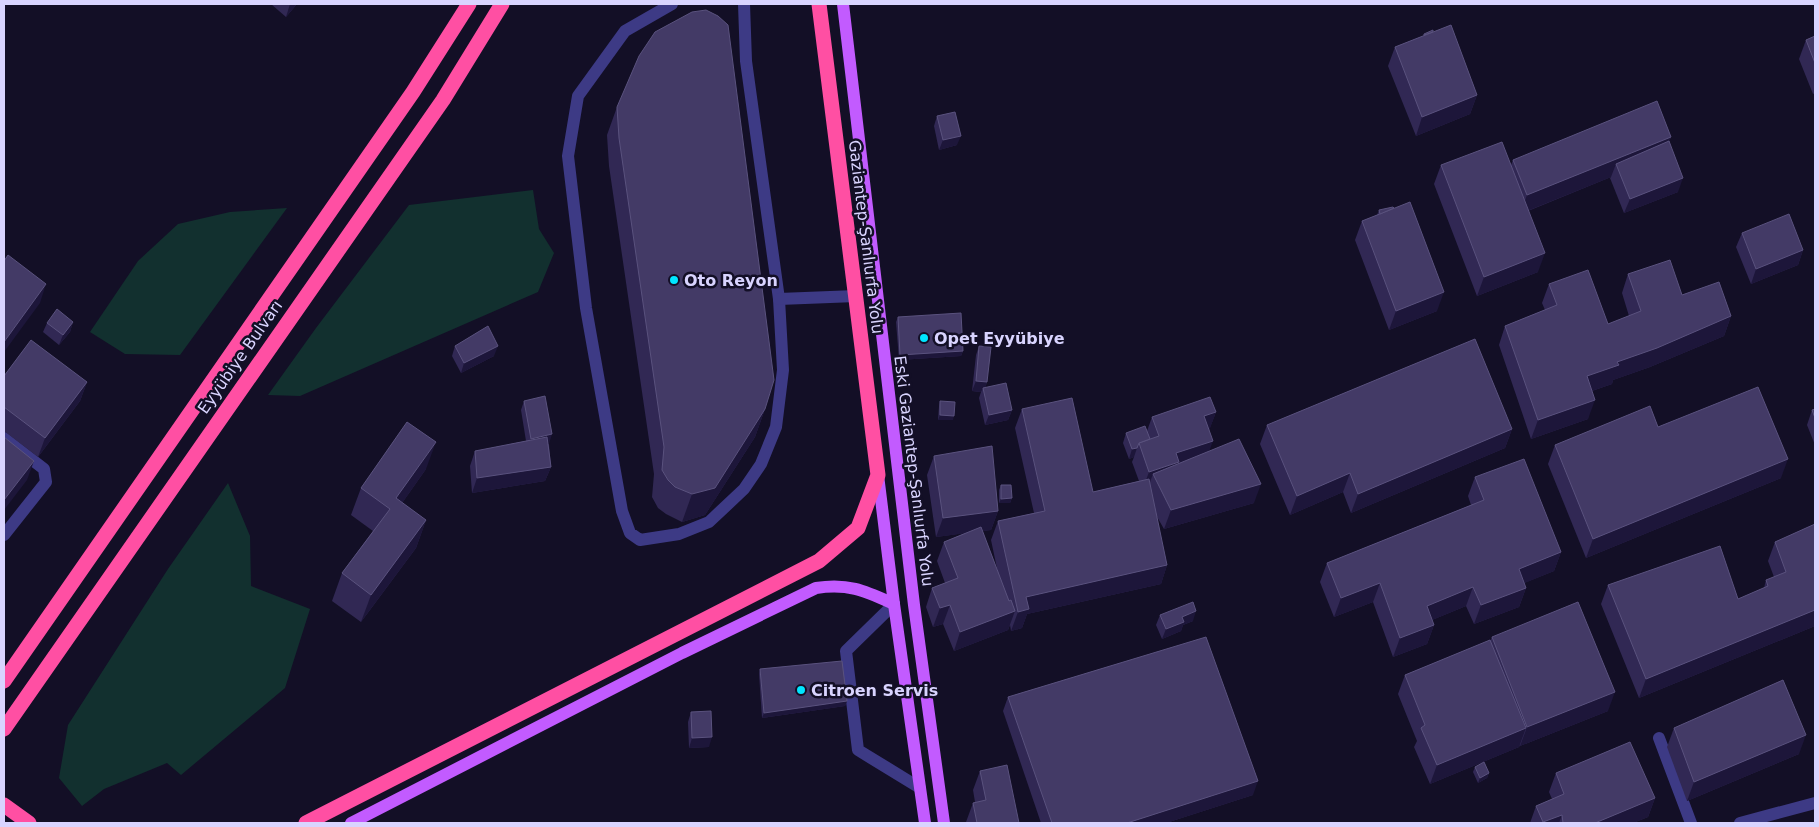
<svg xmlns="http://www.w3.org/2000/svg" width="1819" height="827" font-family="'DejaVu Sans',sans-serif">
<style>
.green{fill:#12302f}
.lines{fill:none;stroke-linecap:round;stroke-linejoin:round}
.minor{stroke:#3d3a85;stroke-width:12}
.major{stroke:#c25bff;stroke-width:12}
.highway{stroke:#ff4fa3;stroke-width:15}
.wall{fill:#312854}
.shaded-wall{fill:#1d163a}
.building{fill:#433a66;stroke:#5a527e}
.poi-dot{fill:#00e5ff;stroke:#130f26;stroke-width:2}
.labels{text-anchor:middle;dominant-baseline:central;stroke-width:5;stroke-linejoin:round;paint-order:stroke}
.street-label{font-size:16px;fill:#d9d4ff;stroke:#130f26}
.poi-label{font-size:16px;font-weight:bold;fill:#d9d4ff;stroke:#130f26;text-anchor:start}
</style>
<rect width="100%" height="100%" fill="#130f26"/>
<g class="green">
<path d="M533 190 539 229 554 253 538 292 300 396 268 395 316 328 409 205Z"/>
<path d="M287 208 180 355 125 354 90 332 138 261 178 224 230 212Z"/>
<path d="M228 483 250 536 251 586 310 609 285 688 181 775 167 763 104 789 82 806 59 778 68 725 168 569Z"/>
</g>
<g class="lines">
<g class="minor">
<path d="M672 4 625 31 578 96 568 156 586 308 622 511 630 533 640 540 679 534 709 522 744 489 761 464 776 427 783 370 779 299 746 61 744 4"/>
<path d="M779 299 856 296"/>
<path d="M4 438 44 469 46 482 4 535"/>
<path d="M894 604 846 651 858 750 920 788"/>
<path d="M1659 738 1691 823"/>
<path d="M1740 823 1815 803"/>
</g>
<g class="major">
<path d="M843 4 914 605 944 823"/>
<path d="M878 475 894 604 925 823"/>
<path d="M351 823 682 653 816 588C849 583 865 591 894 604"/>
</g>
<g class="highway">
<path d="M4 681 413 92 469 4"/>
<path d="M4 729 443 100 502 4"/>
<path d="M4 805 29 823"/>
<path d="M306 823 819 561 858 528 878 475 819 4"/>
</g>
</g>
<g class="wall">
<path d="M271 4H297L286 17Z"/>
<path d="M1424 34 1477 95 1470 114 1416 136 1388 66 1395 47 1423 36Z"/>
<path d="M1815 36V93L1813 94 1799 59 1806 40Z"/>
<path d="M617 107 765 409 755 437 705 515 682 522 666 514 658 508 652 497 654 474 609 166 607 135Z"/>
<path d="M937 116 957 145 939 150 934 126Z"/>
<path d="M1671 137 1669 141 1678 192 1624 213 1610 178 1611 177 1528 211 1538 272 1477 296 1434 184 1441 165H1511L1513 160Z"/>
<path d="M1379 210 1437 311 1389 330 1355 240 1362 221 1377 215Z"/>
<path d="M1742 233 1803 250 1798 265 1751 284 1736 247Z"/>
<path d="M1628 274 1682 295 1731 316 1724 336 1650 367 1613 380 1612 384 1592 391 1588 419 1531 439 1499 345 1505 326 1545 310 1542 303 1549 284 1608 324 1629 316 1622 293Z"/>
<path d="M898 317 963 351 961 356 899 360 896 322Z"/>
<path d="M73 322 70 332 59 345 43 332 47 323Z"/>
<path d="M455 346 494 356 461 373 452 356Z"/>
<path d="M979 346 987 382 985 388 1012 410 1008 420 985 425 979 398 981 392 972 391 976 355Z"/>
<path d="M4 376 87 382 80 401 38 457 4 431Z"/>
<path d="M524 401 549 444 551 467 545 481 472 493 470 466 475 451 526 441 521 410Z"/>
<path d="M940 401 953 420H938L939 406Z"/>
<path d="M1022 409 1093 492 1139 481 1132 462 1134 457 1129 459 1123 443 1126 433 1147 431 1152 417 1216 412 1209 430V451L1254 503 1164 529 1156 515 1167 565 1161 584 1027 614 1022 628 1011 631 1010 625 1008 630 954 651 943 624 933 627 926 607 932 588 945 583 937 561 944 542 965 533 936 537 927 475 934 456 998 511 991 530 982 531 998 573 991 540 998 521 1034 513 1015 428Z"/>
<path d="M1815 409V445L1807 425 1812 410Z"/>
<path d="M1267 425 1512 429 1505 448 1351 513 1343 492 1290 515 1260 444Z"/>
<path d="M1658 427 1781 478 1586 558 1548 464 1555 445Z"/>
<path d="M426 469 402 503 426 520 416 548 361 622 332 601 342 573 373 531 351 515 361 488Z"/>
<path d="M1475 477 1561 552 1554 571 1524 583 1526 588 1519 607 1474 624 1466 606 1432 620 1434 625 1427 644 1393 657 1373 602 1334 617 1320 582 1327 563 1471 505 1468 496Z"/>
<path d="M1001 485 1012 498 1010 503H999V490Z"/>
<path d="M1815 524V626L1639 698 1601 604 1608 585 1738 599 1764 588 1766 580 1774 577 1768 561 1775 542Z"/>
<path d="M1160 615 1193 621 1183 625 1181 631 1162 639 1156 625Z"/>
<path d="M1492 637 1608 711 1520 746V745L1519 747 1430 784 1414 747 1417 741 1398 694 1405 675 1490 641Z"/>
<path d="M760 669 847 701 845 706 762 718 759 674Z"/>
<path d="M1008 697 1253 795 1166 823H1041L1003 711Z"/>
<path d="M691 712 709 747 689 748 688 722Z"/>
<path d="M1674 728 1799 754 1687 801 1667 747Z"/>
<path d="M1475 767 1489 773 1487 778 1478 783 1473 772Z"/>
<path d="M980 771 1019 823H966V822L973 803 975 802 973 790Z"/>
<path d="M1556 773 1655 798 1648 817 1633 823H1530L1536 806 1552 799 1549 792Z"/>
</g>
<g class="shaded-wall">
<path d="M290 4H297L286 17Z"/>
<path d="M1477 95 1470 114 1416 136 1422 117Z"/>
<path d="M961 136 957 145 939 150 943 140Z"/>
<path d="M1671 137 1664 156 1616 164 1611 177 1520 214 1527 195Z"/>
<path d="M1683 178 1678 192 1624 213 1630 199Z"/>
<path d="M1803 250 1798 265 1751 284 1756 269Z"/>
<path d="M1545 253 1538 272 1477 296 1484 277Z"/>
<path d="M46 284 40 303 4 352V342Z"/>
<path d="M1444 292 1437 311 1389 330 1396 311Z"/>
<path d="M1731 316 1724 336 1650 367 1613 380 1612 384 1580 395 1587 376 1617 362Z"/>
<path d="M73 322 70 332 59 345 63 335Z"/>
<path d="M498 346 494 356 461 373 464 363Z"/>
<path d="M963 351 961 356 899 360 900 355Z"/>
<path d="M976 381 987 382 984 392 983 388 981 392 972 391Z"/>
<path d="M87 382 80 401 38 457 45 438Z"/>
<path d="M1595 400 1588 419 1531 439 1538 420Z"/>
<path d="M765 409 755 437 705 515 682 522 692 494Z"/>
<path d="M1012 410 1008 420 985 425 989 415Z"/>
<path d="M1216 412 1209 431 1204 416Z"/>
<path d="M940 415 954 416 953 420H938Z"/>
<path d="M1512 429 1505 448 1351 513 1358 494Z"/>
<path d="M552 434 549 444 527 449 531 439Z"/>
<path d="M1213 441 1206 460 1153 474 1147 490 1142 491 1149 472 1176 453Z"/>
<path d="M436 442 426 469 386 526 396 498Z"/>
<path d="M1137 448 1134 457 1129 459 1132 449Z"/>
<path d="M1788 459 1781 478 1586 558 1593 539Z"/>
<path d="M34 461 27 480 4 510V500Z"/>
<path d="M551 467 545 481 472 493 477 478Z"/>
<path d="M1350 473 1343 492 1290 515 1297 496Z"/>
<path d="M1261 484 1254 503 1164 529 1171 510Z"/>
<path d="M1012 498 1010 503H999L1001 499Z"/>
<path d="M998 511 991 530 936 537 943 518Z"/>
<path d="M426 520 416 548 361 622 371 595Z"/>
<path d="M1561 552 1554 571 1512 588 1519 569Z"/>
<path d="M1167 565 1161 584 1027 614 1022 628 1011 631 1018 612 1026 597Z"/>
<path d="M1380 583 1373 602 1334 617 1341 598Z"/>
<path d="M1473 587 1466 606 1420 625 1427 606Z"/>
<path d="M1526 588 1519 607 1474 624 1481 605Z"/>
<path d="M950 605 943 624 933 627 940 608Z"/>
<path d="M1815 610V626L1639 698 1646 679Z"/>
<path d="M1015 611 1008 630 954 651 960 632Z"/>
<path d="M1196 611 1193 621 1183 625 1181 631 1162 639 1166 629 1182 617Z"/>
<path d="M1434 625 1427 644 1393 657 1400 638Z"/>
<path d="M1615 692 1608 711 1520 746 1527 727Z"/>
<path d="M847 701 845 706 762 718 764 713Z"/>
<path d="M1526 728 1519 747 1430 784 1437 765Z"/>
<path d="M1806 735 1799 754 1687 801 1694 782Z"/>
<path d="M712 737 709 747 689 748 692 738Z"/>
<path d="M1489 773 1487 778 1478 783 1480 778Z"/>
<path d="M1258 781 1253 795 1166 823H1127Z"/>
<path d="M1655 798 1648 817 1633 823H1595Z"/>
<path d="M1562 815 1559 823H1543V822Z"/>
</g>
<g class="building">
<path d="M706 10 718 16 728 25 774 380 765 409 715 488 692 494 675 487 668 480 662 470 664 447 619 138 617 107 639 56 655 32 692 12Z"/>
<path d="M1451 25 1477 95 1422 117 1395 47Z"/>
<path d="M1433 30V32L1424 35V34Z"/>
<path d="M1815 36V63L1806 40Z"/>
<path d="M1657 101 1671 137 1527 195 1513 160Z"/>
<path d="M955 112 961 136 943 140 937 116Z"/>
<path d="M1669 141 1683 178 1630 199 1616 164Z"/>
<path d="M1502 142 1545 253 1484 277 1441 165Z"/>
<path d="M1410 202 1444 292 1396 311 1362 221Z"/>
<path d="M1393 207 1394 208 1380 214 1379 210Z"/>
<path d="M1789 214 1803 250 1756 269 1742 233Z"/>
<path d="M8 255 46 284 4 342V261Z"/>
<path d="M1670 260 1682 295 1719 282 1731 316 1657 348 1617 362 1619 365 1587 376 1595 400 1538 420 1505 326 1557 305 1549 284 1588 270 1608 324 1641 311 1628 274Z"/>
<path d="M57 309 73 322 63 335 47 323Z"/>
<path d="M961 313 963 351 900 355 898 317Z"/>
<path d="M488 326 498 346 464 363 455 346Z"/>
<path d="M1475 339 1512 429 1358 494 1350 473 1297 496 1267 425Z"/>
<path d="M31 340 87 382 45 438 4 407V376Z"/>
<path d="M979 346 991 347 987 382 976 381Z"/>
<path d="M1006 383 1012 410 989 415 983 388Z"/>
<path d="M1758 387 1788 459 1593 539 1555 445 1650 406 1658 427Z"/>
<path d="M545 396 552 434 531 439 524 401Z"/>
<path d="M1210 397 1216 412 1204 416 1213 441 1176 453 1179 462 1149 472 1139 443 1159 436 1152 417Z"/>
<path d="M1072 398 1093 492 1149 479 1167 565 1026 597 1029 609 1018 612 998 521 1045 511 1022 409Z"/>
<path d="M940 401 955 402 954 416 940 415Z"/>
<path d="M1815 409V418L1812 410Z"/>
<path d="M407 422 436 442 396 498 426 520 371 595 342 573 390 509 361 488Z"/>
<path d="M1145 426 1150 439 1139 443 1137 448 1132 449 1126 433Z"/>
<path d="M4 437 34 461 4 500Z"/>
<path d="M547 437 551 467 477 478 475 451Z"/>
<path d="M1239 439 1261 484 1171 510 1153 474Z"/>
<path d="M992 446 998 511 943 518 934 456Z"/>
<path d="M1524 459 1561 552 1519 569 1526 588 1481 605 1473 587 1427 606 1434 625 1400 638 1380 583 1341 598 1327 563 1484 500 1475 477Z"/>
<path d="M1001 485H1011L1012 498 1001 499Z"/>
<path d="M1815 524V610L1646 679 1608 585 1720 546 1738 599 1768 586 1766 580 1786 572 1775 542Z"/>
<path d="M981 527 1009 601 1011 600 1015 611 960 632 950 605 940 608 932 588 958 578 944 542Z"/>
<path d="M1193 602 1196 611 1182 617 1184 622 1166 629 1160 615Z"/>
<path d="M1578 602 1615 692 1527 727 1492 637Z"/>
<path d="M1206 637 1258 781 1127 823H1052L1008 697Z"/>
<path d="M1490 640 1526 728 1437 765 1421 728 1425 725 1405 675Z"/>
<path d="M842 661 847 701 764 713 760 669Z"/>
<path d="M1783 680 1806 735 1694 782 1674 728Z"/>
<path d="M711 711 712 737 692 738 691 712Z"/>
<path d="M1630 742 1655 798 1595 823H1563L1562 815 1543 822 1536 806 1564 794 1556 773Z"/>
<path d="M1484 762 1489 773 1480 778 1475 767Z"/>
<path d="M1007 765 1019 823H977L973 803 986 800 980 771Z"/>
</g>
<g class="poi-dot">
<circle cx="674" cy="280" r="5"/>
<circle cx="924" cy="338" r="5"/>
<circle cx="801" cy="690" r="5"/>
</g>
<g class="labels">
<g class="street-label">
<text transform="translate(866 237) rotate(83)">Gaziantep-Şanlıurfa Yolu</text>
<text transform="translate(240 357) rotate(-55)">Eyyübiye Bulvarı</text>
<text transform="translate(914 471) rotate(83)">Eski Gaziantep-Şanlıurfa Yolu</text>
</g>
<g class="poi-label">
<text x="684" y="280">Oto Reyon</text>
<text x="934" y="338">Opet Eyyübiye</text>
<text x="811" y="690">Citroen Servis</text>
</g>
</g>
<rect width="1819" height="827" fill="none" stroke="#d9d4ff" stroke-width="10"/>
</svg>
